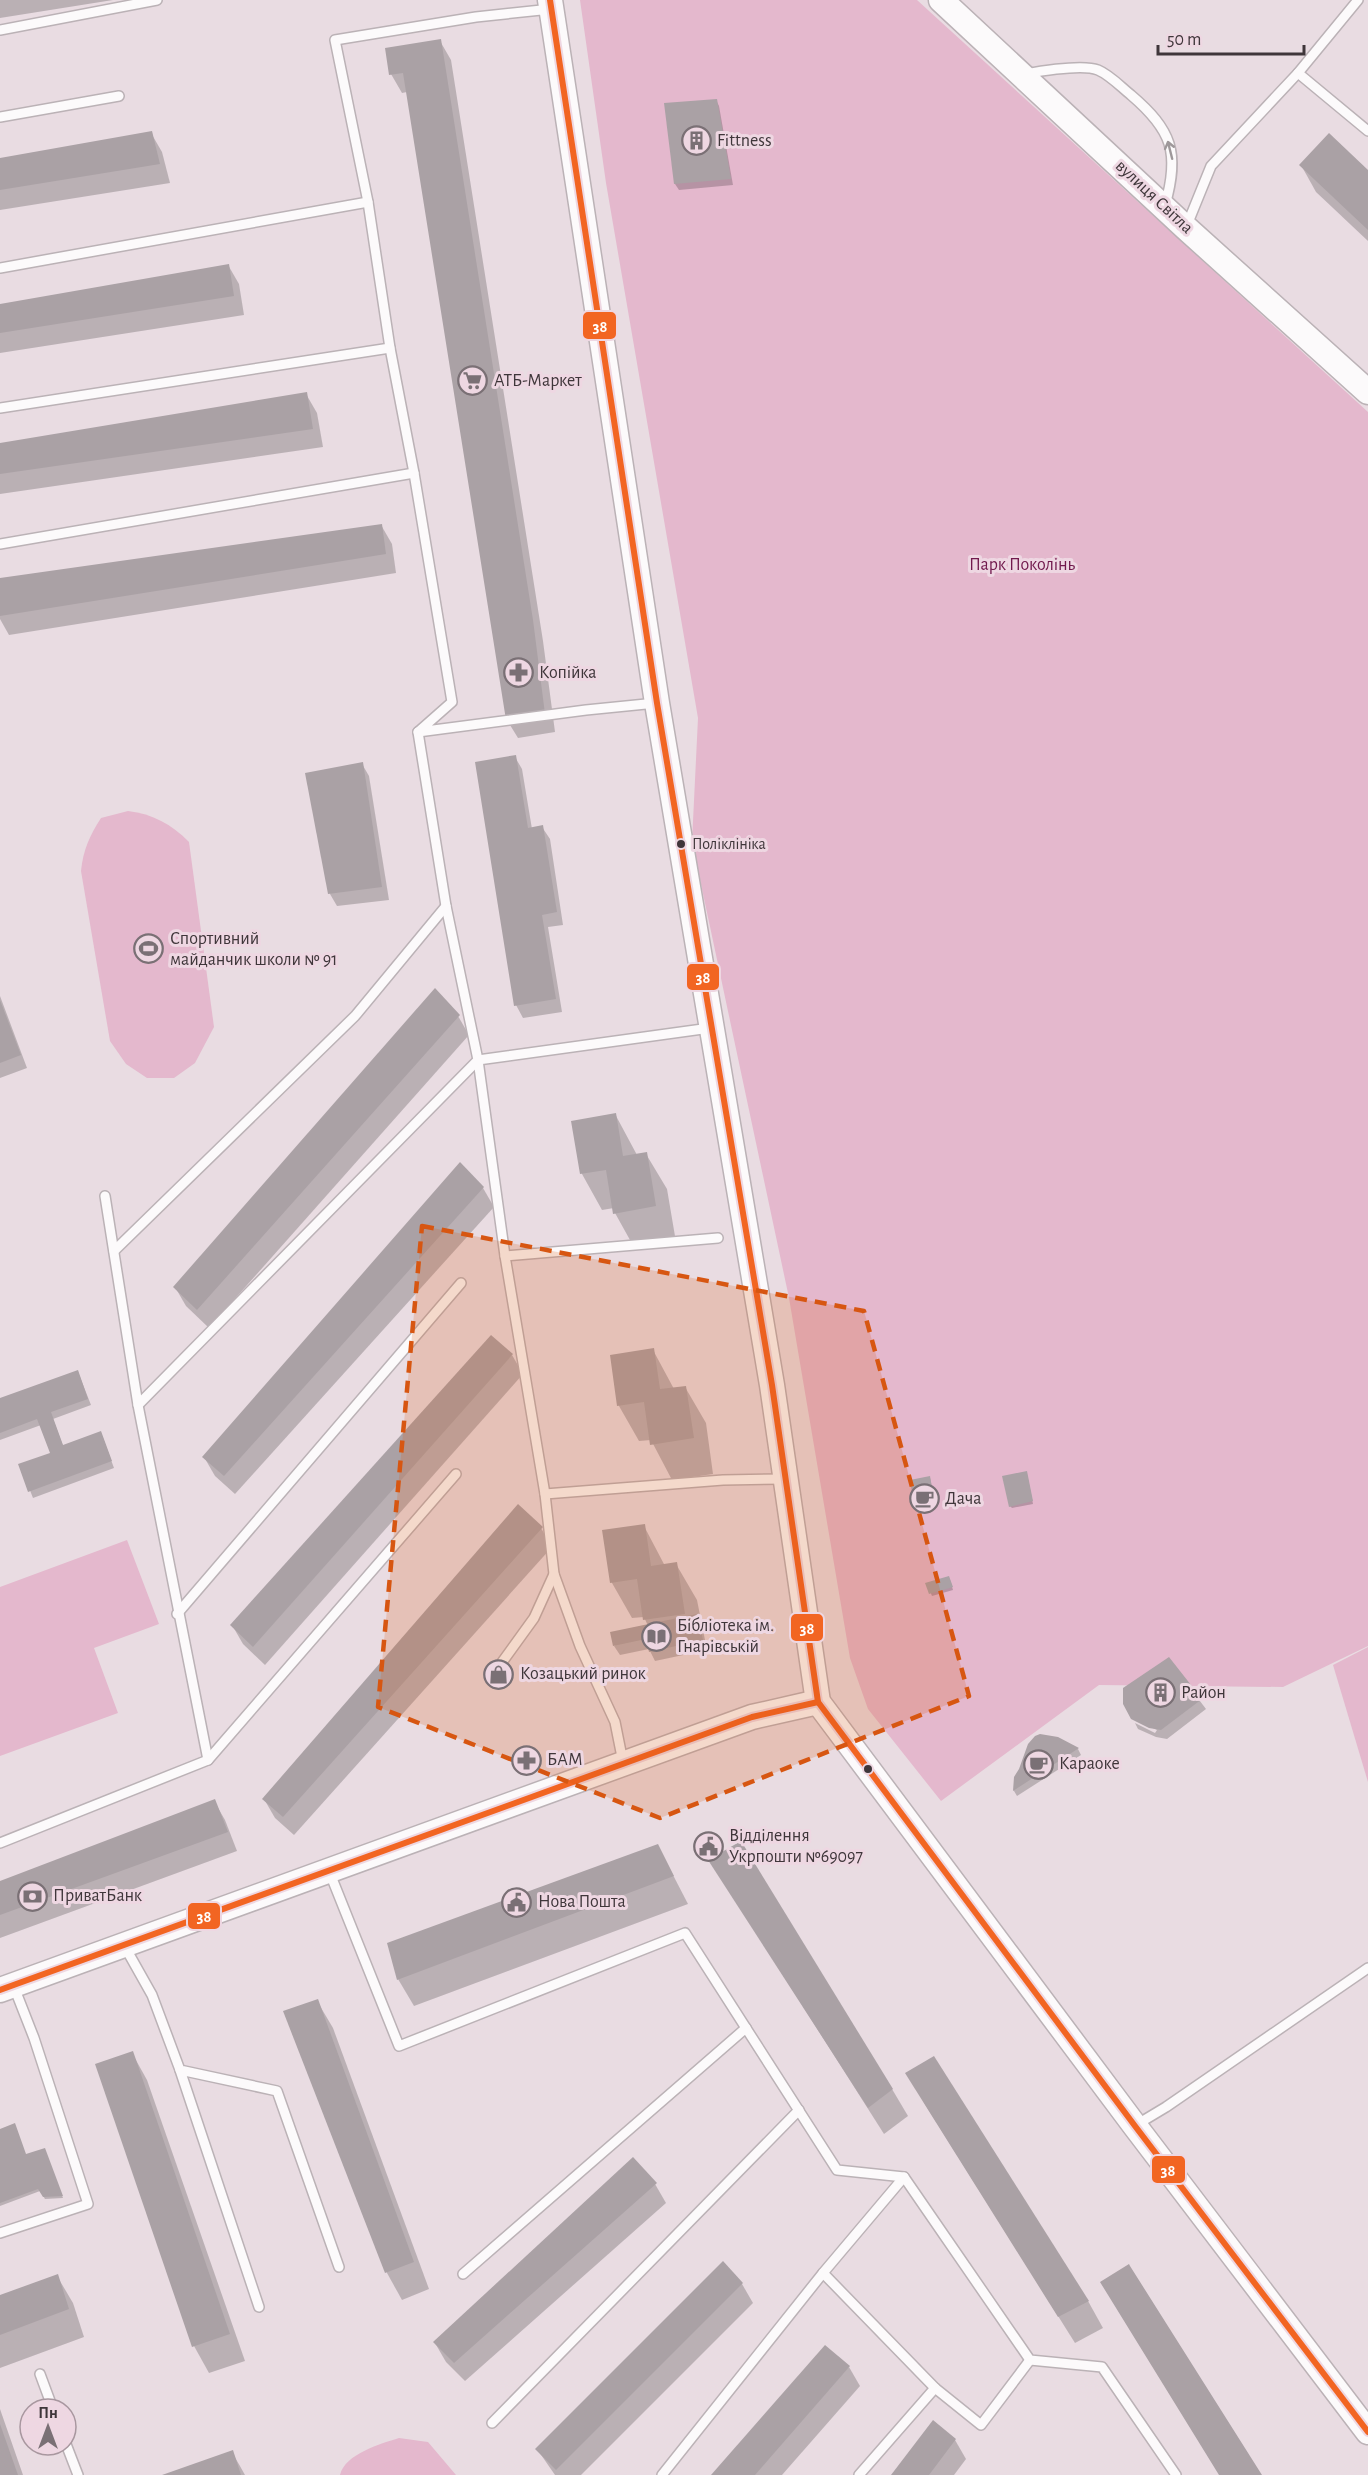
<svg xmlns="http://www.w3.org/2000/svg" width="1368" height="2475" font-family="'Alegreya Sans',sans-serif">
<style>
.green{fill:#e4b8cd}
.shadow{fill:#0003}
.building{fill:#aaa1a5}
.lines{fill:none;stroke-linecap:round;stroke-linejoin:round}
.lane-casing{stroke:#bbb2b6;stroke-width:12}
.secondary-casing{stroke:#bbb2b6;stroke-width:27}
.lane{stroke:#fcfafb;stroke-width:9}
.secondary{stroke:#fcfafb;stroke-width:24}
.bus-1-casing{stroke:#eed7e2;stroke-width:10}
.bus-1{stroke:#f26522;stroke-width:6}
.oneway{stroke:#9e989a}
.marked{fill:#d75611;fill-opacity:0.2;stroke:#d75611;stroke-width:4.5;stroke-dasharray:12 8;stroke-linejoin:round}
.bus-dot{fill:#3f363a;stroke:#eed7e2;stroke-width:2}
.labels{text-anchor:middle;dominant-baseline:central;stroke-width:6;stroke-linejoin:round;paint-order:stroke}
.bus-label{font-size:16px;fill:#3f363a;stroke:#eed7e2;text-anchor:start}
.poi-label{font-size:18px;fill:#3f363a;stroke:#eed7e2;text-anchor:start}
.street-label{font-size:18px;fill:#3f363a;stroke:#eed7e2}
.park-label{font-size:18px;fill:#71194d;stroke:#eed7e2}
.line-badge{stroke:#eed7e2;stroke-width:2}
.badge-label{font-size:16px;text-anchor:middle;font-weight:bold;fill:#fff}
</style>
<rect width="100%" height="100%" fill="#e9dce2"/>
<g class="green">
<path d="M580 0H917L1368 412V1646L1283 1687 1099 1685 941 1801 868 1709 850 1658 789 1298 692 842 698 718 606 183Z"/>
<path d="M128 811C153 814 171 824 189 842L214 1027 195 1063 174 1078H147L126 1064 110 1041 81 871C83 850 90 835 101 818Z"/>
<path d="M127 1540 159 1624 94 1648 118 1713 0 1756V1587Z"/>
<path d="M1368 1647V1782L1333 1665Z"/>
<path d="M399 2438 428 2442 456 2475H340C345 2454 380 2444 399 2438Z"/>
</g>
<g class="shadow">
<path d="M0 0H113L0 18Z"/>
<path d="M440 41 451 60 543 641 555 732 518 738 507 720 407 92 402 93 391 74Z"/>
<path d="M716 100 719 106 733 185 679 190 675 184 666 105Z"/>
<path d="M151 133 162 152 170 183 0 210V159Z"/>
<path d="M1301 165 1368 172V241L1316 192Z"/>
<path d="M228 265 239 284 244 315 0 353V306Z"/>
<path d="M306 394 317 413 323 447 0 494V445Z"/>
<path d="M381 525 392 544 396 573 9 635 0 619V580Z"/>
<path d="M515 757 522 769 532 829 542 827 550 839 563 925 548 927 562 1012 523 1018 516 1005Z"/>
<path d="M362 764 369 776 389 900 337 906 330 894Z"/>
<path d="M0 996 27 1068 0 1078Z"/>
<path d="M458 1016 469 1035 209 1328 186 1306 175 1287Z"/>
<path d="M615 1114 637 1155 646 1154 667 1189 676 1242 635 1249 615 1213 614 1208 602 1210 582 1174 573 1122Z"/>
<path d="M460 1164 483 1188 494 1207 235 1494 215 1476 204 1457Z"/>
<path d="M653 1350 674 1389 685 1387 706 1423 713 1474 672 1480 651 1440 639 1441 619 1406 612 1356Z"/>
<path d="M512 1355 523 1374 265 1665 243 1644 232 1625Z"/>
<path d="M80 1377 91 1405 53 1419 63 1446 103 1438 114 1468 33 1498 20 1465 51 1454 41 1425 0 1440V1400Z"/>
<path d="M1027 1475 1033 1504 1012 1508 1010 1506Z"/>
<path d="M930 1478 934 1496 916 1499 914 1497Z"/>
<path d="M644 1526 665 1566 676 1564 697 1600 707 1650 655 1661 649 1649 620 1655 614 1646 648 1626 644 1617 632 1618 612 1583 604 1532Z"/>
<path d="M541 1528 552 1547 294 1835 275 1818 264 1799Z"/>
<path d="M950 1580 953 1590 932 1596 927 1584Z"/>
<path d="M1168 1659 1206 1709 1167 1739 1156 1737 1138 1729 1135 1723 1155 1733 1157 1730 1132 1718Z"/>
<path d="M1057 1739 1078 1749 1081 1755 1017 1796 1014 1791 1015 1778Z"/>
<path d="M214 1801 225 1820 237 1851 0 1938V1882Z"/>
<path d="M658 1846 688 1904 414 2006 398 1979Z"/>
<path d="M710 1860 892 2089 908 2116 884 2134Z"/>
<path d="M317 2001 333 2028 429 2289 402 2300 387 2273 285 2012Z"/>
<path d="M132 2053 147 2080 245 2361 209 2373 194 2346Z"/>
<path d="M923 2101 1088 2301 1103 2328 1075 2343Z"/>
<path d="M0 2130 26 2156 45 2152 63 2198 45 2199 40 2191 0 2206Z"/>
<path d="M655 2184 666 2203 465 2381 446 2362 435 2343Z"/>
<path d="M723 2264 742 2284 753 2303 581 2475H555L537 2449Z"/>
<path d="M57 2276 73 2303 84 2337 0 2368V2297Z"/>
<path d="M849 2367 860 2386 782 2475H713Z"/>
<path d="M0 2409 23 2475H0Z"/>
<path d="M933 2422 955 2440 966 2459 954 2475H893Z"/>
<path d="M232 2452 245 2475H166Z"/>
</g>
<g class="building">
<path d="M441 39 533 620 545 714 506 720 403 73 389 75 385 48Z"/>
<path d="M717 99 731 179 674 184 664 103Z"/>
<path d="M152 131 160 164 0 190V158Z"/>
<path d="M1329 133 1368 170V230L1299 165Z"/>
<path d="M229 264 234 296 0 333V304Z"/>
<path d="M307 392 313 429 0 474V443Z"/>
<path d="M382 524 386 554 0 616V578Z"/>
<path d="M516 755 528 828 543 825 557 912 542 915 556 999 514 1006 475 762Z"/>
<path d="M363 762 382 887 328 894 305 773Z"/>
<path d="M435 988 460 1015 197 1310 173 1287Z"/>
<path d="M0 1000 21 1055 0 1063Z"/>
<path d="M616 1113 623 1156 647 1152 656 1206 613 1214 606 1170 580 1174 571 1121Z"/>
<path d="M460 1162 484 1187 224 1476 202 1457Z"/>
<path d="M491 1335 513 1354 253 1647 230 1625Z"/>
<path d="M654 1348 660 1389 686 1386 694 1438 650 1445 644 1402 617 1406 610 1355Z"/>
<path d="M78 1370 88 1399 51 1412 63 1445 101 1431 112 1461 28 1492 18 1464 50 1453 37 1419 0 1433V1398Z"/>
<path d="M1027 1471 1033 1501 1009 1507 1002 1476Z"/>
<path d="M930 1476 933 1494 913 1497 910 1480Z"/>
<path d="M518 1504 543 1527 283 1817 262 1799Z"/>
<path d="M645 1524 651 1566 677 1562 685 1614 643 1620 637 1579 610 1583 602 1530Z"/>
<path d="M949 1576 953 1587 929 1594 925 1583Z"/>
<path d="M697 1614 703 1640 649 1652 646 1639 613 1646 610 1632Z"/>
<path d="M1169 1657 1202 1699 1161 1730 1149 1728 1131 1719 1123 1704V1688Z"/>
<path d="M1040 1734 1058 1737 1079 1748 1013 1791 1014 1777 1019 1769 1028 1744 1035 1736Z"/>
<path d="M215 1799 228 1832 0 1915V1881Z"/>
<path d="M741 1841 893 2089 868 2108 708 1860Z"/>
<path d="M658 1844 674 1876 397 1980 387 1943Z"/>
<path d="M318 1999 414 2262 385 2273 283 2011Z"/>
<path d="M133 2051 230 2334 192 2347 95 2064Z"/>
<path d="M934 2056 1089 2301 1058 2317 905 2073Z"/>
<path d="M15 2123 26 2154 45 2148 63 2196 43 2197 38 2189 0 2203V2129Z"/>
<path d="M633 2157 657 2183 454 2363 433 2342Z"/>
<path d="M723 2261 743 2283 556 2470 535 2449Z"/>
<path d="M1129 2264 1130 2266 1262 2475H1219L1100 2282Z"/>
<path d="M58 2274 69 2309 0 2335V2295Z"/>
<path d="M825 2345 850 2366 755 2475H711Z"/>
<path d="M933 2420 956 2439 929 2475H891Z"/>
<path d="M0 2424 18 2475H0Z"/>
<path d="M233 2450 241 2475H162Z"/>
</g>
<g class="lines">
<defs>
<g id="lane">
<path d="M551 9 476 17 335 40 368 202 390 348 414 473 452 702 418 732 586 710 656 703"/>
<path d="M0 30 157 0"/>
<path d="M1298 73 1368 131"/>
<path d="M1024 74C1041 71 1083 64 1098 70 1110 75 1121 87 1131 95 1172 130 1180 153 1165 205"/>
<path d="M0 117 119 96"/>
<path d="M1187 225 1211 166 1298 73 1358 0"/>
<path d="M0 268 368 202"/>
<path d="M0 408 390 348"/>
<path d="M0 544 414 473"/>
<path d="M105 1196 138 1405 208 1760"/>
<path d="M114 1251 355 1016 446 906"/>
<path d="M505 1256 718 1238"/>
<path d="M138 1405 478 1060 446 906 418 732"/>
<path d="M545 1494 723 1480 785 1479"/>
<path d="M177 1614 461 1283"/>
<path d="M495 1672 534 1618 554 1574"/>
<path d="M623 1762 615 1722 580 1646 554 1574 545 1494 505 1256 478 1060 710 1028"/>
<path d="M0 1843 208 1760 456 1474"/>
<path d="M329 1871 399 2046 685 1933 837 2170 904 2177 1030 2360 1102 2367 1176 2475"/>
<path d="M125 1947 152 1995 180 2070 277 2091 339 2267"/>
<path d="M180 2070 259 2307"/>
<path d="M1136 2125 1166 2107 1368 1968"/>
<path d="M0 2233 88 2204 34 2038 14 1987"/>
<path d="M823 2273 935 2388"/>
<path d="M463 2274 746 2028"/>
<path d="M40 2374 53 2409"/>
<path d="M492 2423 799 2110"/>
<path d="M66 2444 78 2475"/>
<path d="M662 2475 823 2273 904 2177"/>
<path d="M859 2475 935 2388 981 2425 1030 2360"/>
</g>
<g id="secondary">
<path d="M550 0 657 703 772 1385 818 1702 1135 2126 1368 2432"/>
<path d="M941 0 1186 228 1368 392"/>
<path d="M0 1990 752 1717 818 1702"/>
</g>
</defs>
<use href="#lane" class="lane-casing"/>
<use href="#secondary" class="secondary-casing"/>
<use href="#lane" class="lane"/>
<use href="#secondary" class="secondary"/>
<defs>
<g id="bus-1">
<path d="M550 0 657 703 772 1385 818 1702 1135 2126 1368 2432"/>
<path d="M0 1990 752 1717 818 1702"/>
</g>
</defs>
<use href="#bus-1" class="bus-1-casing"/>
<use href="#bus-1" class="bus-1"/>
</g>
<defs><path id="oneway-shaft" d="M-6 0H5M1.5-3L5.5 0L1.5 3" fill="none" stroke-width="1.6" stroke-linecap="round" stroke-linejoin="round" transform="scale(1.5)"/></defs>
<use class="oneway" href="#oneway-shaft" transform="translate(1170 150) rotate(-104)"/>
<path class="marked" d="M422 1226 864 1311 969 1696 660 1818 378 1707Z"/>
<defs>
<symbol id="building-ring" viewBox="-11 -11 22 22"><circle r="9.5" fill="#eed7e2" stroke="#7a7075" stroke-width="1.5"/><path d="M-4-6H4V6H1V3H-1V6H-4ZM-2.5-4.3h1.7v1.8h-1.7ZM.8-4.3h1.7v1.8H.8ZM-2.5-1h1.7V.8h-1.7ZM.8-1h1.7V.8H.8Z" fill="#7a7075"/></symbol>
<symbol id="supermarket-ring" viewBox="-11 -11 22 22"><circle r="9.5" fill="#eed7e2" stroke="#7a7075" stroke-width="1.5"/><path d="M-6-5.5h2.5l.6 2H6L4.5 2H-2.5L-4.4-4H-6ZM-1.5 3.2a1.3 1.3 0 1 0 .1 0ZM3 3.2a1.3 1.3 0 1 0 .1 0Z" fill="#7a7075"/></symbol>
<symbol id="pharmacy-ring" viewBox="-11 -11 22 22"><circle r="9.5" fill="#eed7e2" stroke="#7a7075" stroke-width="1.5"/><path d="M-2-6h4v4h4v4h-4v4h-4v-4h-4v-4h4Z" fill="#7a7075"/></symbol>
<symbol id="stadium-ring" viewBox="-11 -11 22 22"><circle r="9.5" fill="#eed7e2" stroke="#7a7075" stroke-width="1.5"/><path d="M0-5a6.5 5 0 1 0 0 10a6.5 5 0 1 0 0-10ZM-3.5-1.8h7v3.6h-7Z" fill="#7a7075"/></symbol>
<symbol id="cafe-ring" viewBox="-11 -11 22 22"><circle r="9.5" fill="#eed7e2" stroke="#7a7075" stroke-width="1.5"/><path d="M-5.5-4.5H6V0H3Q3 3.5 0 3.5H-2.5Q-5.5 3.5-5.5 0ZM3-3.2v2h1.7v-2ZM-6 4.5H4V6H-6Z" fill="#7a7075"/></symbol>
<symbol id="library-ring" viewBox="-11 -11 22 22"><circle r="9.5" fill="#eed7e2" stroke="#7a7075" stroke-width="1.5"/><path d="M-6-4Q-3-5.5-.7-3.5V5Q-3 3-6 4ZM6-4Q3-5.5 .7-3.5V5Q3 3 6 4Z" fill="#7a7075"/></symbol>
<symbol id="shop-ring" viewBox="-11 -11 22 22"><circle r="9.5" fill="#eed7e2" stroke="#7a7075" stroke-width="1.5"/><path d="M-5-2.5h2.3a2.7 3.5 0 0 1 5.4 0H5L5.5 6h-11ZM-1.5-2.5h3a1.5 2.3 0 0 0-3 0Z" fill="#7a7075"/></symbol>
<symbol id="civic-ring" viewBox="-11 -11 22 22"><circle r="9.5" fill="#eed7e2" stroke="#7a7075" stroke-width="1.5"/><path d="M-.6-6.5H3V-4.5H.6V-3L4-1V1h2V6H-6V1h2V-1L-.6-3ZM-1.2 2.5V6h2.4V2.5Z" fill="#7a7075"/></symbol>
<symbol id="bank-ring" viewBox="-11 -11 22 22"><circle r="9.5" fill="#eed7e2" stroke="#7a7075" stroke-width="1.5"/><path d="M-6-4H6V4H-6ZM0-2.3a2.3 2.3 0 1 0 0 4.6a2.3 2.3 0 1 0 0-4.6Z" fill="#7a7075"/></symbol>
</defs>
<g fill-rule="evenodd">
<use href="#building-ring" x="680" y="124" width="33" height="33"/>
<use href="#supermarket-ring" x="456" y="364" width="33" height="33"/>
<use href="#pharmacy-ring" x="502" y="656" width="33" height="33"/>
<use href="#stadium-ring" x="132" y="932" width="33" height="33"/>
<use href="#cafe-ring" x="908" y="1482" width="33" height="33"/>
<use href="#library-ring" x="640" y="1620" width="33" height="33"/>
<use href="#shop-ring" x="482" y="1658" width="33" height="33"/>
<use href="#building-ring" x="1144" y="1676" width="33" height="33"/>
<use href="#pharmacy-ring" x="510" y="1744" width="33" height="33"/>
<use href="#cafe-ring" x="1022" y="1748" width="33" height="33"/>
<use href="#civic-ring" x="692" y="1830" width="33" height="33"/>
<use href="#bank-ring" x="16" y="1880" width="33" height="33"/>
<use href="#civic-ring" x="500" y="1886" width="33" height="33"/>
</g>
<g class="bus-dot">
<circle cx="681" cy="844" r="5"/>
<circle cx="868" cy="1769" r="5"/>
</g>
<g class="labels">
<g class="bus-label">
<text x="692" y="844">Поліклініка</text>
</g>
<g class="poi-label">
<text x="717" y="141">Fittness</text>
<text x="494" y="381">АТБ-Маркет</text>
<text x="539" y="673">Копійка</text>
<text x="170" y="939">Спортивний<tspan x="170" dy="21">майданчик школи № 91</tspan></text>
<text x="945" y="1499">Дача</text>
<text x="677" y="1626">Бібліотека ім.<tspan x="677" dy="21">Гнарівській</tspan></text>
<text x="520" y="1674">Козацький ринок</text>
<text x="1181" y="1693">Район</text>
<text x="547" y="1760">БАМ</text>
<text x="1059" y="1764">Караоке</text>
<text x="729" y="1836">Відділення<tspan x="729" dy="21">Укрпошти №69097</tspan></text>
<text x="53" y="1896">ПриватБанк</text>
<text x="538" y="1902">Нова Пошта</text>
</g>
<g class="street-label">
<text transform="translate(1154 197) rotate(43)">вулиця Світла</text>
</g>
<g class="park-label">
<text x="1022" y="565">Парк Поколінь</text>
</g>
</g>
<g class="line-badge">
<rect x="582" y="311" width="35" height="29" rx="6" fill="#f26522"/>
<rect x="686" y="963" width="34" height="28" rx="6" fill="#f26522"/>
<rect x="790" y="1613" width="34" height="29" rx="6" fill="#f26522"/>
<rect x="187" y="1902" width="34" height="28" rx="6" fill="#f26522"/>
<rect x="1151" y="2155" width="35" height="29" rx="6" fill="#f26522"/>
</g>
<g class="badge-label">
<text x="600" y="332">38</text>
<text x="703" y="983">38</text>
<text x="807" y="1634">38</text>
<text x="204" y="1922">38</text>
<text x="1168" y="2176">38</text>
</g>
<g transform="translate(48 2427)"><circle r="28" fill="#eed7e2" stroke="#a8979f" stroke-width="1.5"/>
<path d="M0-4.5L10 22L0 15L-10 22Z" fill="#7a7075"/>
<text y="-9" font-size="16" font-weight="bold" text-anchor="middle" fill="#3f363a">Пн</text>
</g>
<path d="M1158 45v9h146v-9" fill="none" stroke="#3f363a" stroke-width="3"/>
<text x="1167" y="45" font-size="18" fill="#3f363a" stroke="#eed7e2" stroke-width="4.5" paint-order="stroke">50 m</text>
</svg>
